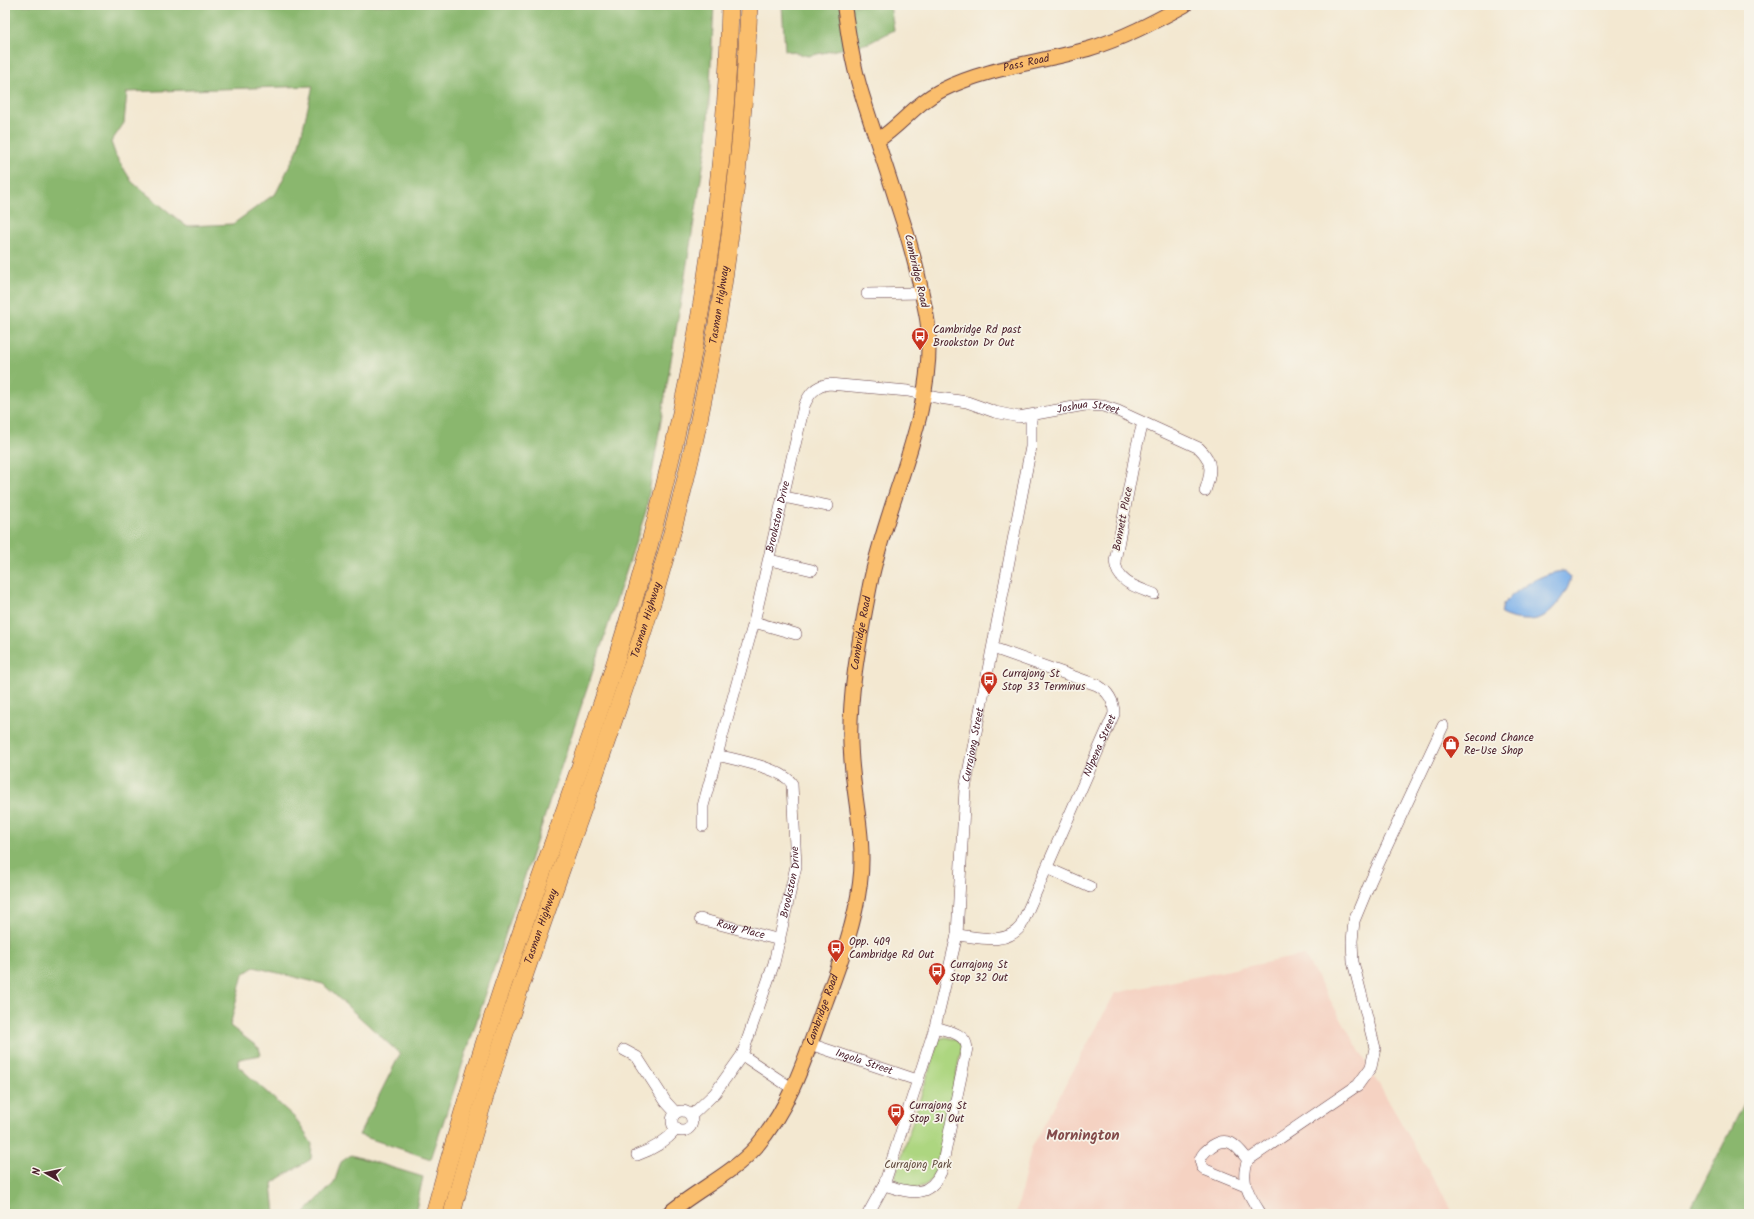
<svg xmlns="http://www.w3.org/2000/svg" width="1754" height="1219" font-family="Kalam,sans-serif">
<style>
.built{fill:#f5d2c2}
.green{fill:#add680;stroke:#7c7a56}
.forest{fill:#8ab76e;stroke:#6a6b4c;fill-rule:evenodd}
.water{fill:#7db1ea;stroke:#64688a}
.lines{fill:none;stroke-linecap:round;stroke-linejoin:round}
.minor-casing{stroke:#633d44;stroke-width:12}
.major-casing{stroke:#633d44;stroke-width:16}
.highway-casing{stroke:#633d44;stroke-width:18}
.minor{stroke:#fff;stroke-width:11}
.major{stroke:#fabe6d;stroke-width:14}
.highway{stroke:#fabe6d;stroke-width:17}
.labels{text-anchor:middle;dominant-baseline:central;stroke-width:3.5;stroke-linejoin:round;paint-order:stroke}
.street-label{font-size:11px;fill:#4a1f2b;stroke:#f7f3e8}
.poi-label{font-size:11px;fill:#4a1f2b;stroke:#f7f3e8;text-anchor:start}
.park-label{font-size:11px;fill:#634d40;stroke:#f7f3e8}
.district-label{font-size:15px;font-weight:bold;fill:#834b4b;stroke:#f7f3e8}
</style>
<rect width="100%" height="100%" fill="#f7f3e8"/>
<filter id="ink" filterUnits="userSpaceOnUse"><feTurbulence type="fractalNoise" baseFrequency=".025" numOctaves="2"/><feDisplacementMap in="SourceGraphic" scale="8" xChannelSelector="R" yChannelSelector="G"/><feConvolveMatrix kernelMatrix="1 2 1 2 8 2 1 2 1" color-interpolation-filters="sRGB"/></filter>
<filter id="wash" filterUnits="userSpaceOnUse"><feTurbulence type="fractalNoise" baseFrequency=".012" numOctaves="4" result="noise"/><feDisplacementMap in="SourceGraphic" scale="16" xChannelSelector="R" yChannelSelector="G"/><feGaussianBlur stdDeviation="0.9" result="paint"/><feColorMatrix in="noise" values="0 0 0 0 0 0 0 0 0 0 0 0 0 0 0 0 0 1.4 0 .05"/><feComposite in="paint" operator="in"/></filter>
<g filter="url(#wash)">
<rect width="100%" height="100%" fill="#f3e8d1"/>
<path class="built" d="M1304 955 1454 1214H1016L1031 1149 1115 993Z"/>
<path class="green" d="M946 1037 958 1040 962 1046 937 1169C934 1173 932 1180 928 1183 920 1190 899 1189 895 1177L939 1039Z"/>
<g class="forest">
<path d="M5 5H714L707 143 646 511 431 1159 359 1135 400 1054 323 984 254 967 243 974 230 1026 259 1048 261 1055 239 1059 238 1066 295 1118 312 1144 311 1159 272 1183 275 1214H5ZM313 86 298 149 276 193 233 224 186 226 132 182 116 156 111 142 124 123 127 92Z"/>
<path d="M782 5H890L894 30 869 43 808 56 785 50Z"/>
<path d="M1749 1094V1214H1688Z"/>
<path d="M351 1155 423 1177 415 1214H303L334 1183 341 1162Z"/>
</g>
<path class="water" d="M1564 571 1571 577C1569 590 1556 608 1544 616 1534 623 1512 620 1501 614L1503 604C1519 588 1540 573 1564 571Z"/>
</g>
<g filter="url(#ink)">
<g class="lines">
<defs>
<g id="minor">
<path d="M867 294 922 293"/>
<path d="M1143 423 1137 445 1115 561C1117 583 1136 587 1154 594"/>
<path d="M784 497 828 506"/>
<path d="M770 560 812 570"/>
<path d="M754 622 796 634"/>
<path id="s1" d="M717 755 754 622 804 406C809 394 815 386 829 384L908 391 939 398 967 402 995 412 1019 417 1085 405 1103 406 1118 411 1199 448C1214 462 1211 474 1205 491"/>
<path d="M1047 868 1090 887"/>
<path id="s2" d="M700 919 780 940"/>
<path id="s3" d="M957 935C978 937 1006 946 1021 926L1114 714C1114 701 1109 692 1097 685L993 648"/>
<path id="s4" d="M810 1044 917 1080"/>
<path d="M624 1050 637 1057 666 1102 676 1113"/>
<path d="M742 1055 793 1089"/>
<circle cx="682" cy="1121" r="10"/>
<path id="s5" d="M691 1116 715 1093 742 1055 774 963 796 866 792 784C783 768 736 760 717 755L703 806V826"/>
<path d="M637 1155C652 1150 666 1141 677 1129"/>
<path d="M884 1185C908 1192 928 1200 941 1172L967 1048C966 1033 947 1031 935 1027"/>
<path d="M1245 1186 1206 1170 1202 1167 1200 1160C1202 1153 1207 1150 1212 1146 1229 1134 1238 1148 1248 1160"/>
<path id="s6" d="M868 1214 884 1185 935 1027 957 935 965 789 1031 447V416"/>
<path d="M1261 1214C1250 1197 1239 1181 1248 1160L1358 1085 1371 1067 1375 1048 1353 962 1352 941 1354 921 1371 880 1443 726"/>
</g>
<g id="major">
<path id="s7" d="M878 140C901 125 917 102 942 90 986 68 1041 62 1088 49 1122 39 1154 22 1185 5"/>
<path id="s8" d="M668 1214C696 1190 731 1175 756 1147 792 1105 807 1052 826 1001 840 963 855 924 860 883 866 839 853 797 851 753 847 701 860 637 870 585 887 498 935 417 928 326 927 315 924 304 922 294 916 264 908 235 898 206 886 166 872 128 860 88 852 61 848 33 844 5"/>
</g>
<g id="highway">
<path d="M434 1214C458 1125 485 1037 515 950 556 831 602 714 636 593 690 404 726 202 730 5"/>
<path id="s9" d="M452 1214C505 1003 592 801 655 593 712 403 741 203 749 5"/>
</g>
</defs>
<use href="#minor" class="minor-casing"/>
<use href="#major" class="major-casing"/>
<use href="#highway" class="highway-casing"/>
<use href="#minor" class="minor"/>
<use href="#major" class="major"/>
<use href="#highway" class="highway"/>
</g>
</g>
<defs>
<symbol id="bus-pin" viewBox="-11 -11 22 30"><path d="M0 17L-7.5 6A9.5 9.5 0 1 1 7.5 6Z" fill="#c8321e" stroke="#f7f3e8"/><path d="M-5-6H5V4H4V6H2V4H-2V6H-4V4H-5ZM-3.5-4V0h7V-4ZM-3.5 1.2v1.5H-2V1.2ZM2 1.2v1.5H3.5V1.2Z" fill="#fff"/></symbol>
<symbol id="shop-pin" viewBox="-11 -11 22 30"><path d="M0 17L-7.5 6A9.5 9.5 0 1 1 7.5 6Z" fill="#c8321e" stroke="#f7f3e8"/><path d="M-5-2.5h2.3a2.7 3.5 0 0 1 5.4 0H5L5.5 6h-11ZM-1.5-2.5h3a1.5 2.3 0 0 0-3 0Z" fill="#fff"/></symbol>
</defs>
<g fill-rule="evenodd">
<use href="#bus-pin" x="910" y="326" width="20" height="27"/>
<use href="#bus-pin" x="979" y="670" width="20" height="27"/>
<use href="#shop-pin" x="1441" y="734" width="20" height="27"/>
<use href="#bus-pin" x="826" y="938" width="20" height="27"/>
<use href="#bus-pin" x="927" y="961" width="20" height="27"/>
<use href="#bus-pin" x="886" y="1102" width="20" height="27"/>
</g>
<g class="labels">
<g class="street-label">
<text stroke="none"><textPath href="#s7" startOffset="170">Pass Road</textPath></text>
<text transform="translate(916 271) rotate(77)">Cambridge Road</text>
<text stroke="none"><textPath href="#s9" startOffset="949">Tasman Highway</textPath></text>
<text stroke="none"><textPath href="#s1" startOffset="659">Joshua Street</textPath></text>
<text stroke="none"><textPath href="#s1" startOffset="246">Brookston Drive</textPath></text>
<text transform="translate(1123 519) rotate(-79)">Bonnett Place</text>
<text stroke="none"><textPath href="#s9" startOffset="625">Tasman Highway</textPath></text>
<text stroke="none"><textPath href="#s8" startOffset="648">Cambridge Road</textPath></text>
<text stroke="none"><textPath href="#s6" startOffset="485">Currajong Street</textPath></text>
<text stroke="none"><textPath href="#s3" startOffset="265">Nilpena Street</textPath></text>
<text stroke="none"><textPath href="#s5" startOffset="260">Brookston Drive</textPath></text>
<text stroke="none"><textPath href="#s9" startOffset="301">Tasman Highway</textPath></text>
<text stroke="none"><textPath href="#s2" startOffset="42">Roxy Place</textPath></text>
<text stroke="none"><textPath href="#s8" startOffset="264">Cambridge Road</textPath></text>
<text stroke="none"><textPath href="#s4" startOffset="57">Ingola Street</textPath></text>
</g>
<g class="poi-label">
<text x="933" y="330">Cambridge Rd past<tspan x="933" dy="13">Brookston Dr Out</tspan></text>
<text x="1002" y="674">Currajong St<tspan x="1002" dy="13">Stop 33 Terminus</tspan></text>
<text x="1464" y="738">Second Chance<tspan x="1464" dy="13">Re-Use Shop</tspan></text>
<text x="849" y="942">Opp. 409<tspan x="849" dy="13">Cambridge Rd Out</tspan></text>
<text x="950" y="965">Currajong St<tspan x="950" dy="13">Stop 32 Out</tspan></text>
<text x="909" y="1106">Currajong St<tspan x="909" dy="13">Stop 31 Out</tspan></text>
</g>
<g class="park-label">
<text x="918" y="1165">Currajong Park</text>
</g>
<g class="district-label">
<text x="1083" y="1136">Mornington</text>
</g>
</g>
<rect width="1754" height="1219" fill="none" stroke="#f7f3e8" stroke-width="20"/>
<g transform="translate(46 1173) rotate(279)" stroke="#f7f3e8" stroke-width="3" paint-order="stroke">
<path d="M0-3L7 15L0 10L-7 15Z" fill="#4a1f2b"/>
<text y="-6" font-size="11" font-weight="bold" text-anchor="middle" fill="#4a1f2b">N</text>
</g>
</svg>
